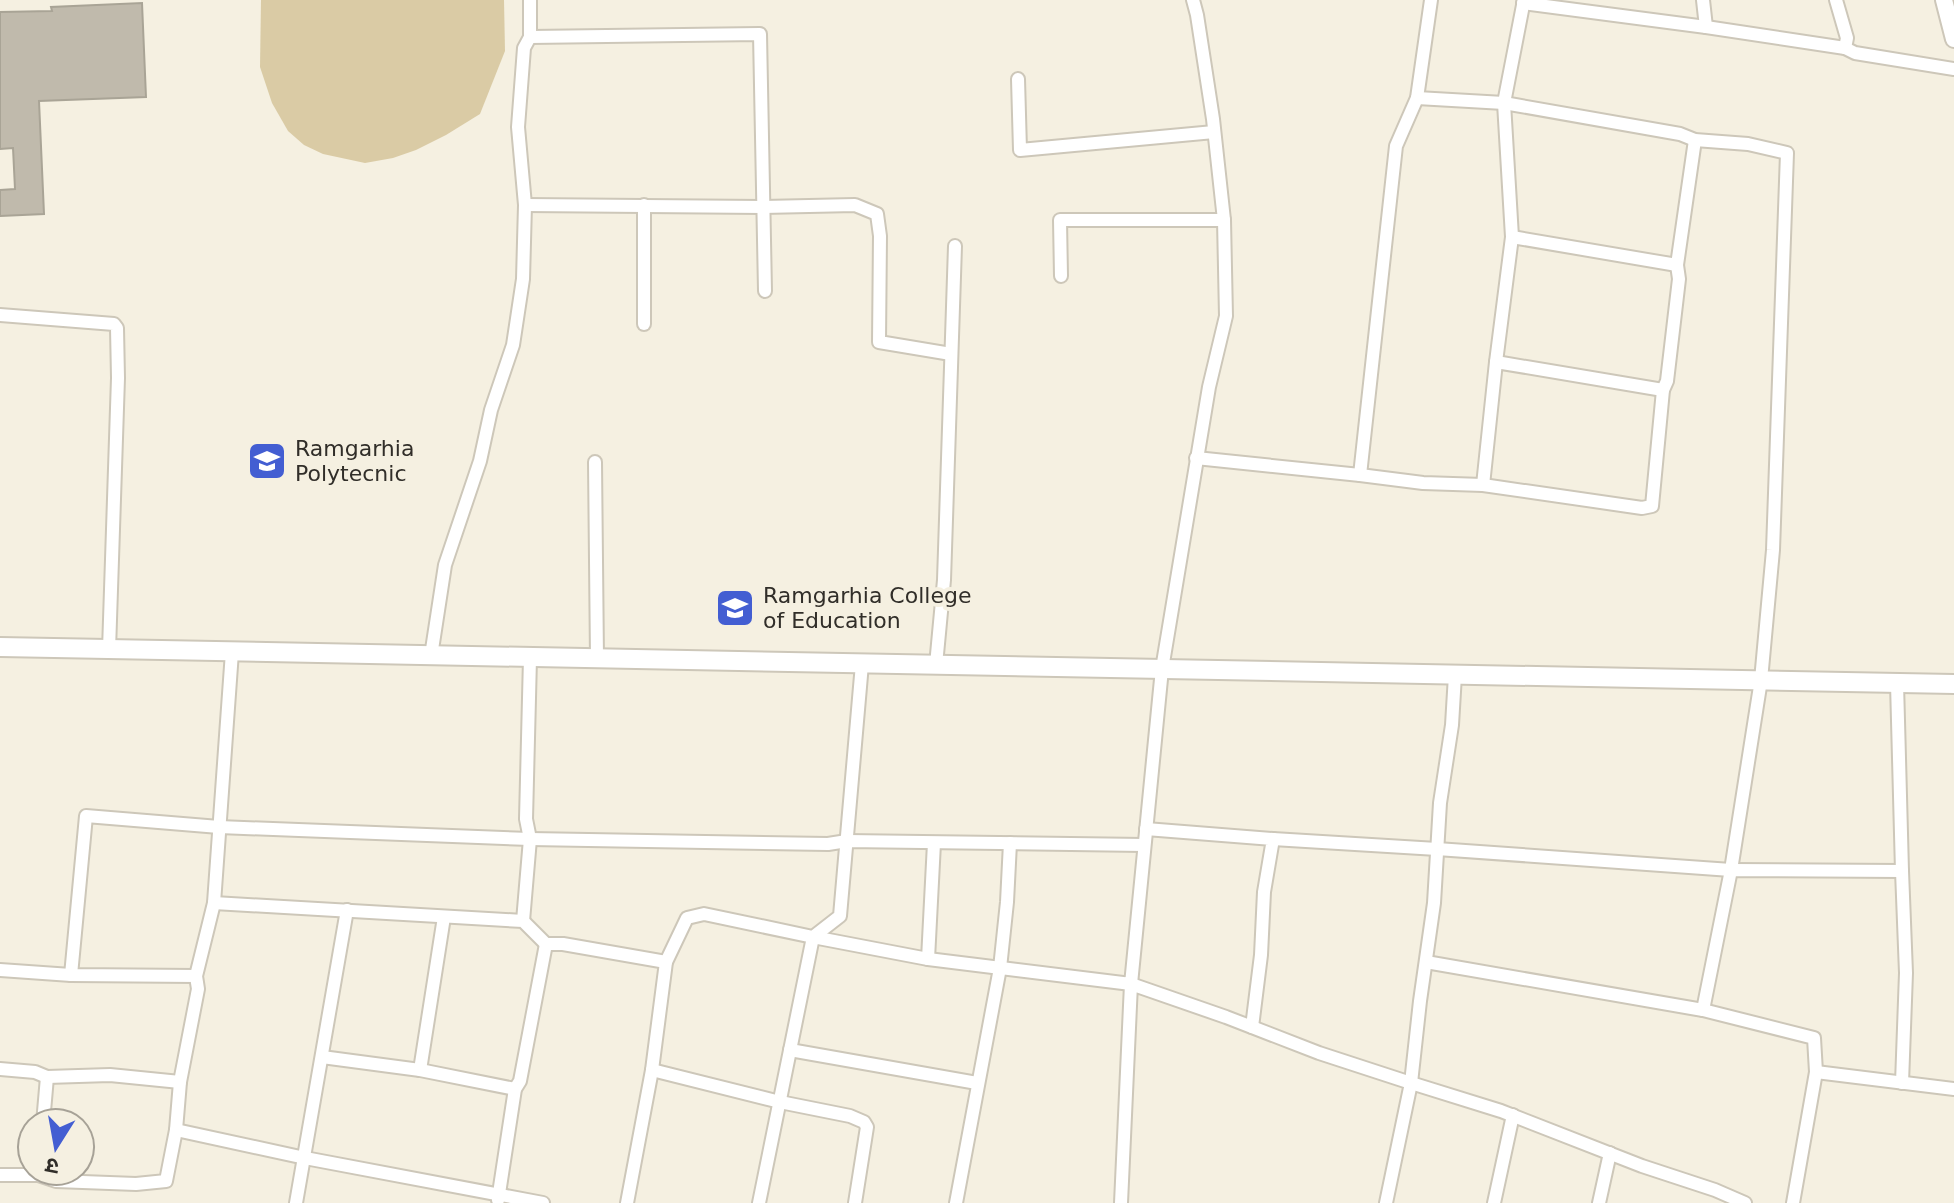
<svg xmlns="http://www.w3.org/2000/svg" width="1954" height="1203" font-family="'DejaVu Sans','Noto Sans Devanagari',sans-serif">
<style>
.green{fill:#dacba5}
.building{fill:#c0baac;stroke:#a9a496;stroke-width:2}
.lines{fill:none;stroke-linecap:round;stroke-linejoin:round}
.minor-casing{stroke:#cdc7b9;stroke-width:16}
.tertiary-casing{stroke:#cdc7b9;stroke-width:20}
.secondary-casing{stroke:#cdc7b9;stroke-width:22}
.minor{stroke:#fff;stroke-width:12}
.tertiary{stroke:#fff;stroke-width:16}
.secondary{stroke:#fff;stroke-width:18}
.labels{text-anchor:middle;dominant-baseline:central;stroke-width:8;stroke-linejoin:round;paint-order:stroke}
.poi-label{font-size:22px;fill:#312e29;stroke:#f5f0e1;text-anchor:start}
</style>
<rect width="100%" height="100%" fill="#f5f0e1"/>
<path class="green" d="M261 0H504L505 51 480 114 446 135 416 150 393 158 365 163 323 154 304 145 288 131 272 103 260 67Z"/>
<path class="building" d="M142 3 146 97 39 101 44 214 0 216V190L15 189 13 148 0 149V12L52 11 51 7Z"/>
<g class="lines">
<defs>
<g id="minor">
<path d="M1703 0 1706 27"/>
<path d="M1836 0 1847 38 1845 48"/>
<path d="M1523 3 1706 27 1845 48 1855 53 1954 69"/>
<path d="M530 37 760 34 765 291"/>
<path d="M1018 79 1020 150 1214 132"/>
<path d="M525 205 763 207 855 205 877 214 880 236 879 342 951 354"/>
<path d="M1512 237 1677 265"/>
<path d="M1061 276 1060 220H1224"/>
<path d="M0 315 114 324 117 328 118 378 109 650"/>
<path d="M644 324V205"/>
<path d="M1496 362 1663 390"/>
<path d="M1196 458 1360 475 1423 483 1483 485 1642 508 1652 506 1663 390 1667 381 1679 279 1677 265 1695 140"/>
<path d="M595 462 597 659"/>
<path d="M1360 475 1396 146 1417 98 1431 0"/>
<path d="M1483 485 1496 362 1512 237 1504 103 1524 0"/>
<path d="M431 656 445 565 480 461 491 410 513 345 523 279 525 205 518 127 524 48 530 37V0"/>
<path d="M936 665 944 580 955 246"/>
<path d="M1146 829 1273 839 1264 892 1261 955 1252 1027"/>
<path d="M1273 839 1437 849 1731 870 1761 680 1773 550 1787 153 1748 144 1695 140 1680 134 1504 103 1417 98"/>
<path d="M1902 871 1906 973 1902 1083"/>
<path d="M214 903 523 921 546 944H563L666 962"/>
<path d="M523 921 530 839 526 819 530 658"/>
<path d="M928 959 934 843"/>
<path d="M1426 962 1703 1010 1731 870 1902 871 1897 683"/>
<path d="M0 970 71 975 196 976"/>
<path d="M71 975 86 816 219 827 530 839 828 844 847 841 1144 845"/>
<path d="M1703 1010 1814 1038 1816 1072 1793 1203"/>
<path d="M790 1050 977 1083"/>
<path d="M322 1057 420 1070 515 1089"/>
<path d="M0 1069 35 1072 47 1077 110 1075 180 1082"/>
<path d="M420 1070 444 917"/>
<path d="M652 1070 780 1102 850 1116 864 1122 867 1127 855 1203"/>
<path d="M1816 1072 1954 1089"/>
<path d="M43 1123 47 1077"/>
<path d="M176 1130 305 1158 543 1203"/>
<path d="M0 1175H38L56 1181 136 1184 166 1181 176 1130 180 1082 198 989 196 976 214 903 232 652"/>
<path d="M498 1200 515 1089 520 1081 546 944"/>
<path d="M296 1203 347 910"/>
<path d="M627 1203 652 1070 666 962 687 918 704 914 813 937 840 916 862 664"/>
<path d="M759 1203 813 937 928 959 1131 984 1162 669 1209 387 1226 316 1224 220 1213 119 1197 15 1193 0"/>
<path d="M956 1203 1000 968 1007 902 1010 843"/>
<path d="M1121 1203 1131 984 1226 1017 1319 1053 1411 1083 1501 1111 1642 1166 1715 1190 1745 1203"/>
<path d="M1386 1203 1411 1083 1420 1001 1434 903 1440 803 1452 725 1455 675"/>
<path d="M1494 1203 1513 1115"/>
<path d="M1599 1203 1610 1153"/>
</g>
<path id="tertiary" d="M1944 0 1954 39"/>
<path id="secondary" d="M0 647 1954 684"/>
</defs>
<use href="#minor" class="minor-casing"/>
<use href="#tertiary" class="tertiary-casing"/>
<use href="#secondary" class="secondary-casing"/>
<use href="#minor" class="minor"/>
<use href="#tertiary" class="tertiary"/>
<use href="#secondary" class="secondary"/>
</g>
<defs>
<symbol id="university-square" viewBox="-11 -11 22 22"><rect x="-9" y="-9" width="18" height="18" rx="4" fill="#435ed2" stroke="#f5f0e1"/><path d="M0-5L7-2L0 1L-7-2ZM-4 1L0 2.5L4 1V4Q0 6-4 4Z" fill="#fff"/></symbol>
</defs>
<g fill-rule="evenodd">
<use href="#university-square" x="245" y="439" width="44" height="44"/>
<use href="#university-square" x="713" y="586" width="44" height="44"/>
</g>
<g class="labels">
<g class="poi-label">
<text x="295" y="448">Ramgarhia<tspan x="295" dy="25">Polytecnic</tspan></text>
<text x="763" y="595">Ramgarhia College<tspan x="763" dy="25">of Education</tspan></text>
</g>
</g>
<g transform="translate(56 1147) rotate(191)"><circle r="38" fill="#f5f0e1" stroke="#a7a297" stroke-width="2"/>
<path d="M0-6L14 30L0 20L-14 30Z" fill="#435ed2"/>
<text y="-12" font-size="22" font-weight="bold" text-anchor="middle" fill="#312e29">उ</text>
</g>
</svg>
